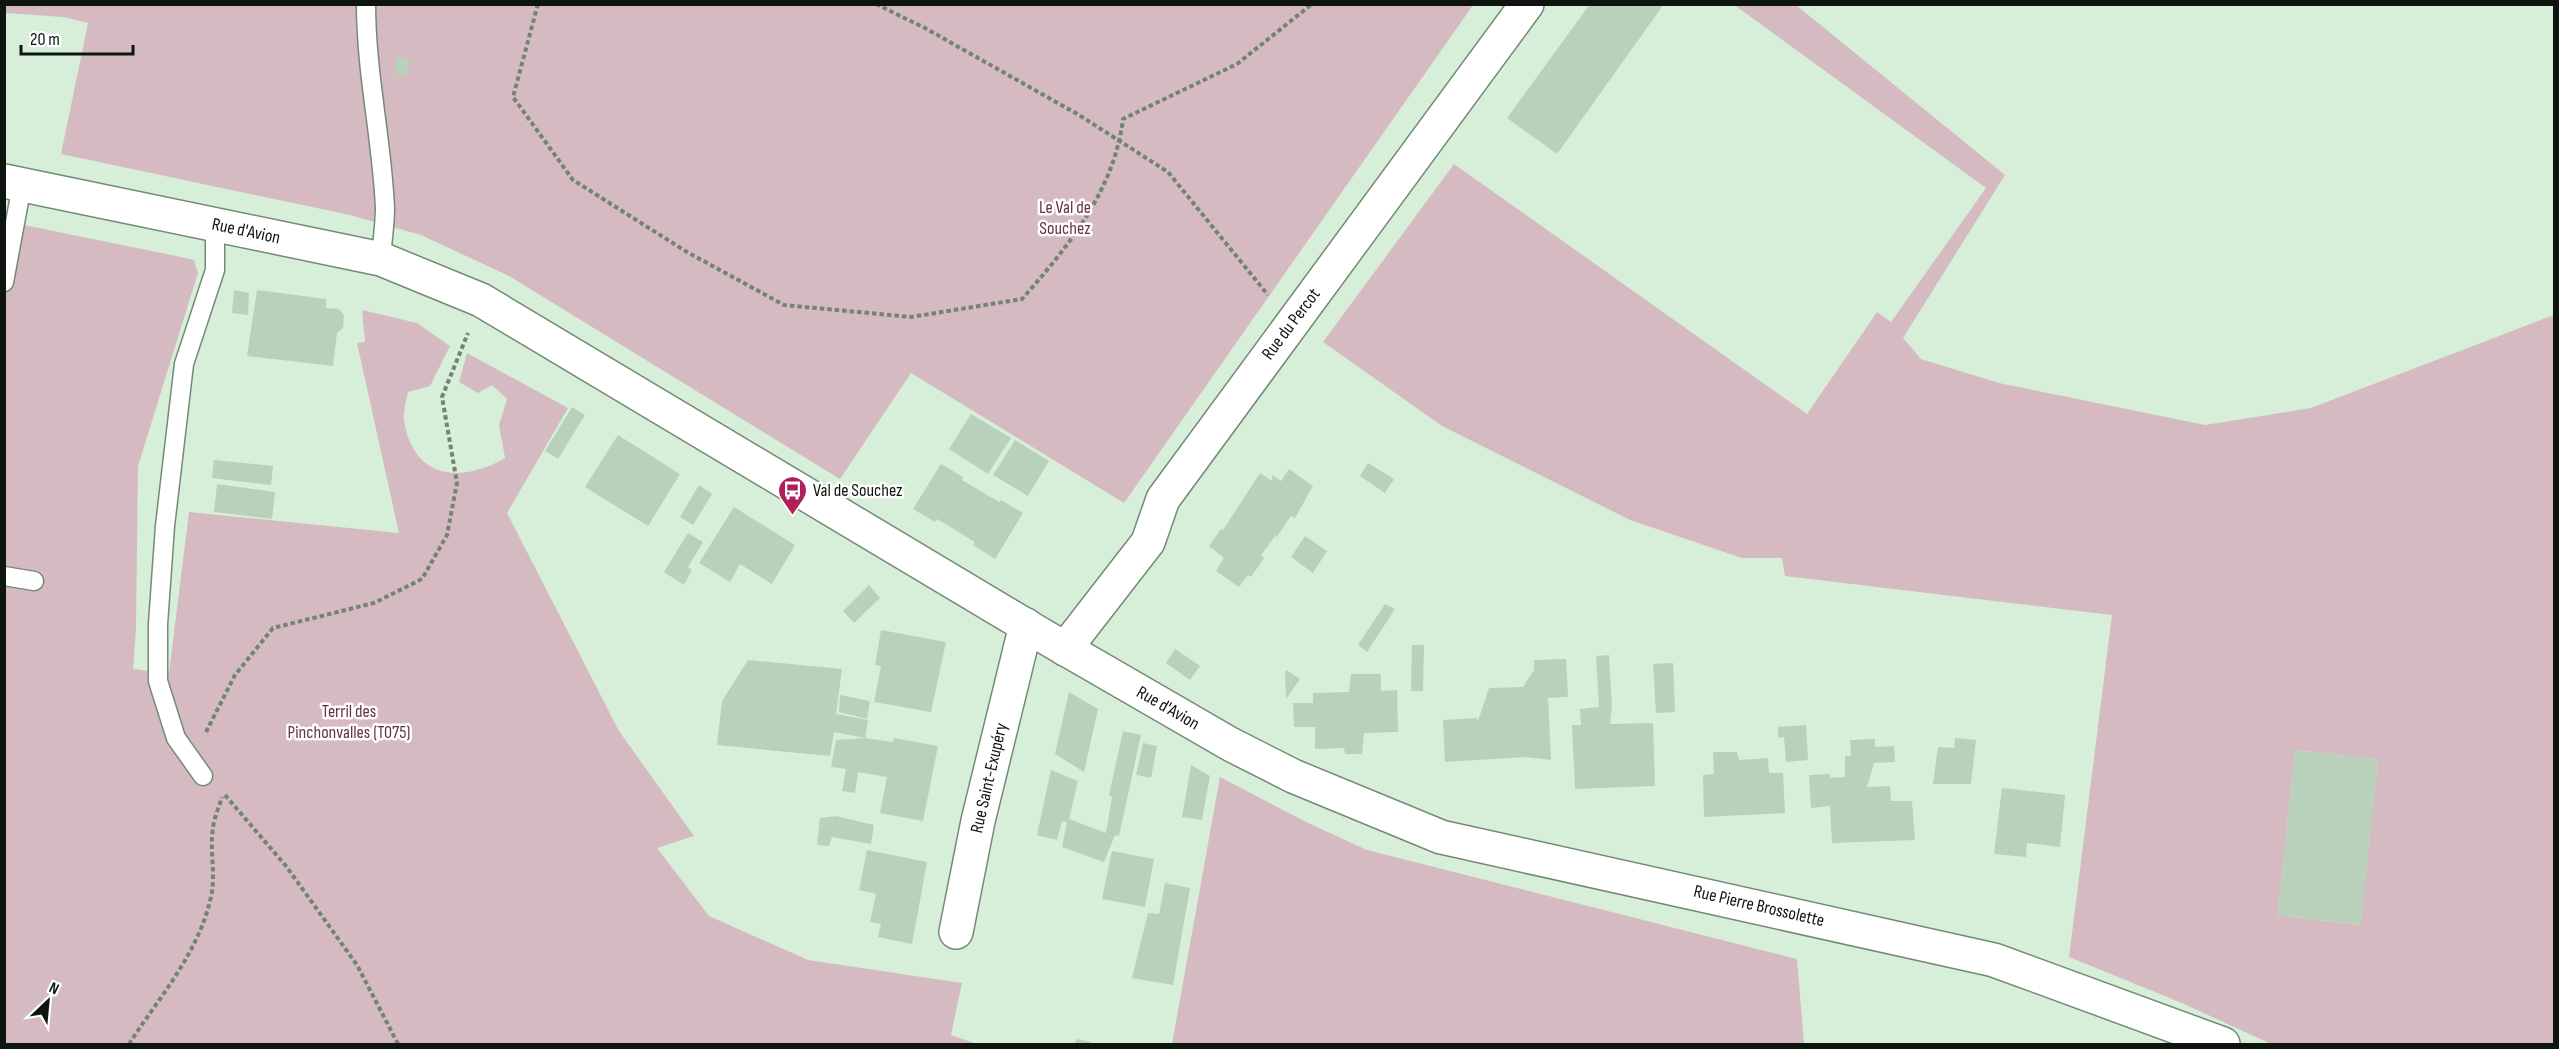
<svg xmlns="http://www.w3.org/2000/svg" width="2559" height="1049" font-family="'Sofia Sans Condensed',sans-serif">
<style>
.green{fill:#d5bbc1;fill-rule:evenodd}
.building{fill:#b9d0ba}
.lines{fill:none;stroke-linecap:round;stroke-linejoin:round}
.lane-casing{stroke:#748a75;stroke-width:21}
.street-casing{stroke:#748a75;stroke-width:36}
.secondary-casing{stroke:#748a75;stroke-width:36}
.path{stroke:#738374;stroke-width:4;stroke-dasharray:4.5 3;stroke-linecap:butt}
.lane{stroke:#fff;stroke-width:18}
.street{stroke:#fff;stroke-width:33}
.secondary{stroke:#fff;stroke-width:33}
.labels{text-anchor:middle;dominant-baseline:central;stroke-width:5;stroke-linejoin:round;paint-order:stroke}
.park-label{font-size:18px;fill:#643442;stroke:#fff}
.street-label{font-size:18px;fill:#0d150e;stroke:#fff}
.poi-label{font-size:18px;fill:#0d150e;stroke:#fff;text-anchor:start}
</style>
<rect width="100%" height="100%" fill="#d7efd8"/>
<g class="green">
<path d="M1733 4 1796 5 2005 175 1903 338 1921 359 1999 383 2205 425 2311 408 2554 315V1044H2271L2182 1003 2069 957 2112 615 1785 576 1782 558H1742L1630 520 1442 426 1323 342 1454 164 1807 414 1877 312 1891 322 1986 188ZM2295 750 2378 759 2360 925 2278 915Z"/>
<path d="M4 5H1473L1124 503 911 373 840 479 509 276 421 235 350 215 61 154 88 23 63 17 5 13Z"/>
<path d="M5 219 24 225 186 258 194 260 198 273 138 466 136 629 133 669 169 673 189 512 399 533 357 343 365 342 362 310 417 323 450 346 430 386 408 392C406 401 403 412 404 420 413 479 460 484 505 458L499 425 507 399 492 385 478 393 459 382 467 353 568 408 507 513 619 731 694 836 657 848 709 916 808 960 962 983 951 1035 977 1044H5Z"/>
<path d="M1220 777 1306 822 1367 850 1797 959 1804 1044H1172Z"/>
</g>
<g class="building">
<path d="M1590 4H1664L1557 154 1507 118Z"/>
<path d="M396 58H409L408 75 395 74Z"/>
<path d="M234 290 249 293 248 315 232 313Z"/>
<path d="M257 290 326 299V308L339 309 344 315 343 328 337 333 333 366 247 356Z"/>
<path d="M572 407 585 415 558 459 545 451Z"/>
<path d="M971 414 1011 438 988 474 949 449Z"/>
<path d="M618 435 680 474 648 526 585 487Z"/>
<path d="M1015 440 1049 461 1028 496 993 475Z"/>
<path d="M214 460 273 466 271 485 212 478Z"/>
<path d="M1368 463 1394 479 1385 493 1360 476Z"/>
<path d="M941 464 963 477 962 480 999 502 1001 500 1023 513 995 559 973 545 975 542 937 519 935 522 913 509Z"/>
<path d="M1289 469 1313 486 1295 518 1291 516 1276 538V535L1261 555 1264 558 1251 577 1248 575 1239 587 1216 571 1224 558 1209 546 1221 529 1223 530 1260 473 1272 481V475L1281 481Z"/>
<path d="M217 484 275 492 272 519 214 512Z"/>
<path d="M699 485 712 494 693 525 680 517Z"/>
<path d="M734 507 795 545 772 584 740 564 730 582 699 563Z"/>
<path d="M688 533 703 542 688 567 692 570 684 585 664 572Z"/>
<path d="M1305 536 1327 551 1313 573 1291 557Z"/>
<path d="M869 585 880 598 854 623 843 611Z"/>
<path d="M1385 604 1395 609 1367 652 1358 645Z"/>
<path d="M881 630 946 642 931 712 874 702 881 666 875 665Z"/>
<path d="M1412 645H1424L1423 691H1411Z"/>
<path d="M1175 649 1200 666 1190 680 1166 663Z"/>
<path d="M1609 655 1612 706 1610 724 1653 723 1655 786 1575 789 1572 725H1581L1580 709 1599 707 1596 656Z"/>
<path d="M1566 659 1568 697 1548 698 1551 760 1525 757 1445 762 1443 720 1477 718 1478 721 1489 688 1523 687 1534 670V660Z"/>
<path d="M748 660 842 669 836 714 868 720 865 738 893 742 894 738 938 746 923 821 880 813 887 777 858 772 855 793 842 791 846 769 831 767 836 740 865 738 834 732 830 756 717 745 722 701Z"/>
<path d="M1673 663 1675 712 1656 713 1653 664Z"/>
<path d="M1286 670 1300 679 1286 699 1285 672Z"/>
<path d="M1351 674H1381V691L1397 690 1398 732 1364 733 1362 754H1345L1344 748 1315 749V727H1294L1293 703H1313V693L1349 692Z"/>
<path d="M1069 692 1098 709 1084 772 1055 754Z"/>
<path d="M840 695 870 701 867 719 839 712Z"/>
<path d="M1806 725 1808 760 1786 762 1784 737 1778 738V727Z"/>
<path d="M1123 731 1141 735 1119 836 1115 835 1104 862 1062 847 1067 822 1062 821 1057 840 1037 835 1051 770 1078 781 1069 819 1106 833 1112 797 1109 795Z"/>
<path d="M1955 738 1976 740 1971 784H1933L1938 747 1954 748Z"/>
<path d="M1875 739V747L1894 746 1895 762 1874 763 1867 787 1890 786 1891 801H1912L1915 840 1832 843 1830 806 1811 808 1809 775 1830 774V778L1845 777V756H1851L1850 740Z"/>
<path d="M1143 743 1157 746 1151 778 1136 775Z"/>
<path d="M2295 750 2378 759 2361 925 2278 915Z"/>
<path d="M1713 752H1737L1739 760 1768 758 1769 773H1783L1785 813 1704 817 1703 775 1714 774Z"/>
<path d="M1191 765 1210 776 1202 820 1182 817Z"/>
<path d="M2002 788 2065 795 2060 847 2027 843 2026 857 1994 854Z"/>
<path d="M836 816 874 825 871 844 832 837 829 846 817 845 820 818Z"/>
<path d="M867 850 927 862 912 944 878 937 881 924 870 922 876 894 859 890Z"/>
<path d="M1112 851 1154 859 1145 907 1102 899Z"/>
<path d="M1165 883 1190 888 1173 985 1132 978 1148 913 1159 914Z"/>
<path d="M1076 1039 1091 1042 1090 1044H1075Z"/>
</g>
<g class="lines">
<defs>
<g id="lane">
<path d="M366 4C366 73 382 140 385 208 385 225 382 242 381 259"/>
<path d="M4 282 22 185"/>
<path d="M4 576 34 581"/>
<path d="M203 776 176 738 158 681V624L165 526 184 364 215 270V224"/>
</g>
<g id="street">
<path d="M1065 649 1148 542 1163 499 1527 4"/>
<path d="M956 932 978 821 1026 625"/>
</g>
<path id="secondary" d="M4 181 381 259 481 300 1045 637 1230 744 1293 776 1441 837 1994 960 2223 1044"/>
</defs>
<use href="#lane" class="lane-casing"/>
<use href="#street" class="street-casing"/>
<use href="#secondary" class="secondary-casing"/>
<g class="path">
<path d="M538 4 513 97 573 180 687 252 784 305 911 317 1022 299C1068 247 1114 191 1123 119L1237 64 1312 4"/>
<path d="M876 4 925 28 1079 115 1168 172 1268 295"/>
<path d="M206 732 235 675 273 628 374 603 422 579 447 535 457 483 442 397 468 333"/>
<path d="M225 795 286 866 357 965 398 1044"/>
<path d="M129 1044C158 999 197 955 210 901 217 875 209 852 213 828 214 818 219 807 222 797"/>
</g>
<use href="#lane" class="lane"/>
<use href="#street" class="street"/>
<use href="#secondary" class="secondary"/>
</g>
<defs>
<symbol id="bus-pin" viewBox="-11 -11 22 30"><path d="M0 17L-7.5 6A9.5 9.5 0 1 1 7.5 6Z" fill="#ae2059" stroke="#fff"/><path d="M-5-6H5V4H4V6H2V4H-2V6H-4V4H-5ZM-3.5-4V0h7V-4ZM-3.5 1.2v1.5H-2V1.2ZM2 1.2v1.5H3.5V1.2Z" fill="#fff"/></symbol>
</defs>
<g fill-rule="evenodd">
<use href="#bus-pin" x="776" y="474" width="33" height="45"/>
</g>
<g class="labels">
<g class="park-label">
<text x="1065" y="207">Le Val de<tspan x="1065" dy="21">Souchez</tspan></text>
<text x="349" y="711">Terril des<tspan x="349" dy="21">Pinchonvalles (T075)</tspan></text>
</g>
<g class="street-label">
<text transform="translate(246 231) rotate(12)">Rue d'Avion</text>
<text transform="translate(1291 324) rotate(-53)">Rue du Percot</text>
<text transform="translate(1168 708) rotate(30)">Rue d'Avion</text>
<text transform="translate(989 778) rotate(-77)">Rue Saint-Exupéry</text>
<text transform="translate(1759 906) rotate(13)">Rue Pierre Brossolette</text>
</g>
<g class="poi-label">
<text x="813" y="490">Val de Souchez</text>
</g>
</g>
<rect width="2559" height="1049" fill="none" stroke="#0d150e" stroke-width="12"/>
<g transform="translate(48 1001) rotate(26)" stroke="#ffffff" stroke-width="4.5" paint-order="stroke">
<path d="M0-4.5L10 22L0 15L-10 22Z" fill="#0d150e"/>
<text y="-9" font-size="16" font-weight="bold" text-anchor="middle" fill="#0d150e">N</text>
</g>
<path d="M21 45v9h112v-9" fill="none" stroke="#0d150e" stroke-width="3"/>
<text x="30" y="45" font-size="18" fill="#0d150e" stroke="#ffffff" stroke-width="4.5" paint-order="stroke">20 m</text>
</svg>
